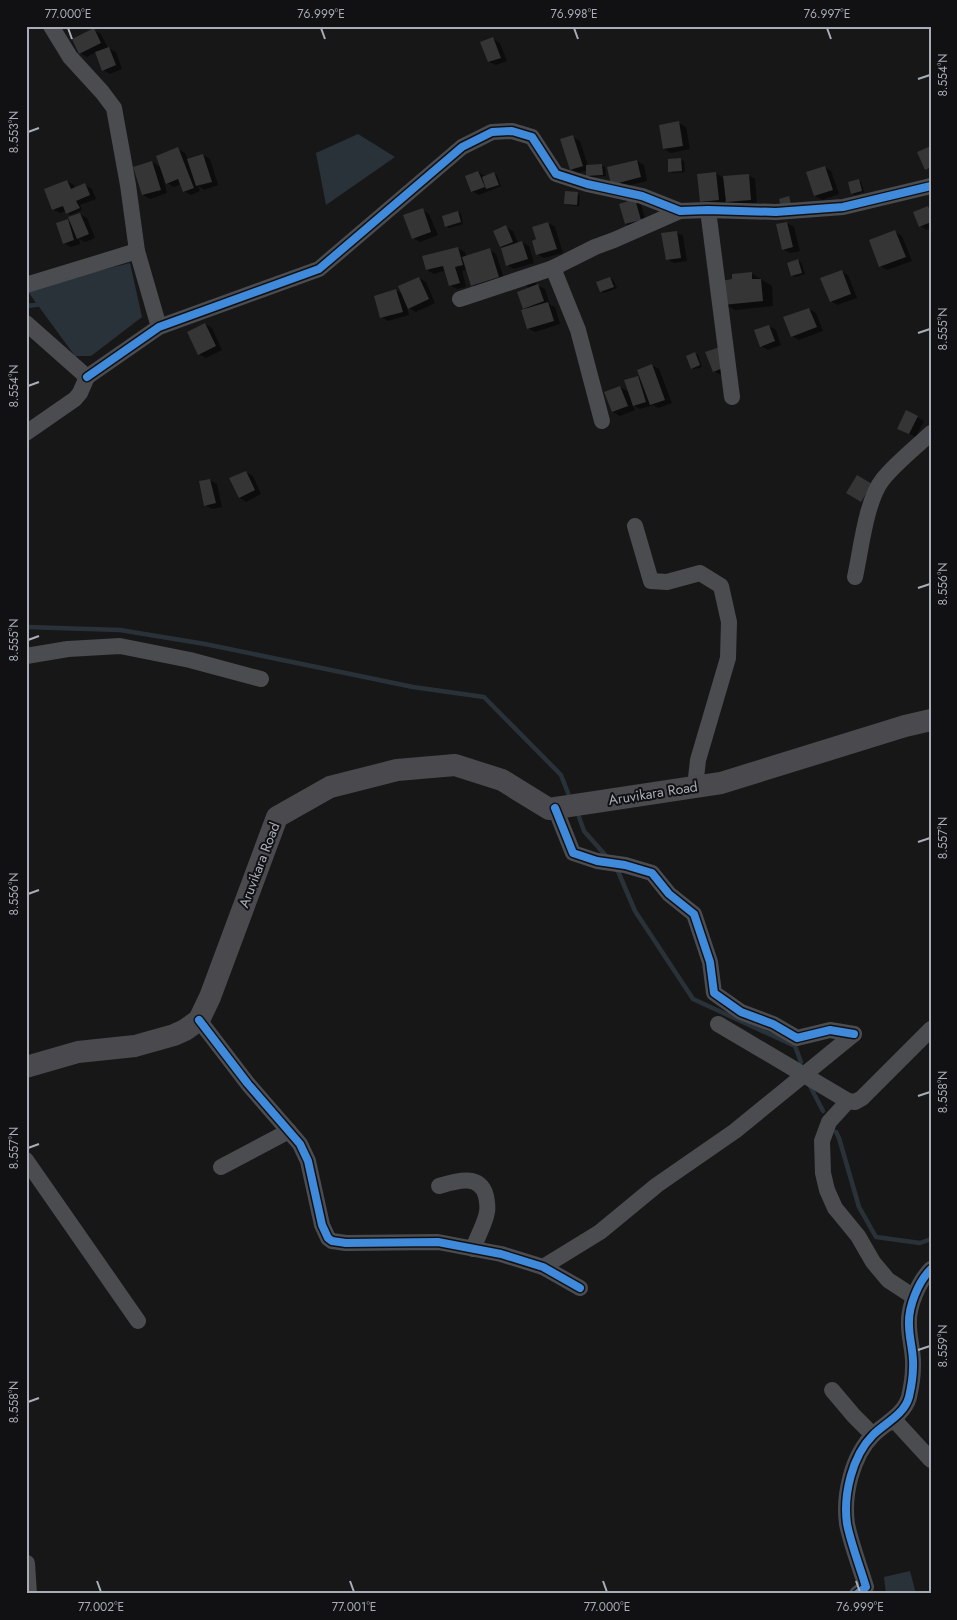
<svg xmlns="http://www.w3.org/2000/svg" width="957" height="1620" font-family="Jost,sans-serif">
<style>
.water{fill:#2a3239}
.shadow{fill:#0007}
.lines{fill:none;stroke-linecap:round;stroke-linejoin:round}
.stream{stroke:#2a3239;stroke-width:4.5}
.building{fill:#353536}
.minor{stroke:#4b4c50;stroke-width:16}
.secondary{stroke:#4a4a4e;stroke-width:22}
.cycleway-casing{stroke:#111113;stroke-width:11}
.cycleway{stroke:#408adc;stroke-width:8}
.ticks{fill:none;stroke:#a8adb8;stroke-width:2}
.labels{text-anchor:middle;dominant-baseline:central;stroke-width:4;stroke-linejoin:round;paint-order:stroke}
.street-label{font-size:14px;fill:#a8adb8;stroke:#111113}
.neatline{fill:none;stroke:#a8adb8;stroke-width:2}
.ticks-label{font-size:12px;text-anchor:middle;fill:#a8adb8}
</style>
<rect width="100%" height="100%" fill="#171717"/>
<g class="water">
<path d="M358 134 395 157 326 205 316 153Z"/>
<path d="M130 263 142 317 91 356H75L26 289Z"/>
<path d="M910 1571 916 1594H886L884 1577Z"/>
</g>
<g class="shadow">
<path d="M94 30 101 34 108 48 116 52 122 69 110 74 103 70 96 52 87 57 80 53Z"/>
<path d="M493 39 500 43 507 61 496 65 489 62Z"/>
<path d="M679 123 686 127 690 149 671 153 664 149Z"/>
<path d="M573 137 580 141 588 166 602 165 605 167 606 176 590 177 587 175V170L578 173 571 169Z"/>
<path d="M178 149 185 153 188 160 203 155 210 159 218 185 204 190 198 186 200 191 191 195 184 191 181 184 174 187 167 183Z"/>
<path d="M681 160 684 161 685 172 673 173 670 171Z"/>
<path d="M637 161 644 165 647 181 619 188 612 184Z"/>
<path d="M152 162 160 167 167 193 150 199 143 195Z"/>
<path d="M825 167 831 171 839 194 822 200 815 196Z"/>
<path d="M478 172 485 176 494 174 497 175 501 186 479 195 472 191Z"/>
<path d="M715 173 725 179 748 175 755 179 757 203 734 205 725 200V203L708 205 701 201Z"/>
<path d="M858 180 861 182 864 192 855 195 852 193Z"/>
<path d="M67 181 74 185 75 189 85 185 92 189 96 199 80 205 82 210 70 215 66 211 60 213 53 209Z"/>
<path d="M577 193 580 195 579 206 568 205 565 204Z"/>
<path d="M635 201 641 205 647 224 633 228 626 224 621 205Z"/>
<path d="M928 207 931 209V228L927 230 920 226Z"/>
<path d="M422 210 429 214 438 235 420 242 413 238Z"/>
<path d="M458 212 461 214 463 224 449 228 446 226Z"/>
<path d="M80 214 87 218 95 238 85 242 79 239 80 244 71 247 64 243 67 220 72 223Z"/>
<path d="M548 223 555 227 563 253 544 258 537 254 538 240Z"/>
<path d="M787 223 794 227 800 251 790 253 783 249Z"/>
<path d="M506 227 513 231 518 243 522 242 529 246 534 263 514 269 507 265 501 246Z"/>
<path d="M676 232 683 236 687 261 674 263 667 259Z"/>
<path d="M895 232 902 236 912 261 887 270 880 266Z"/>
<path d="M458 248 465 252 466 257 490 250 496 254 505 281 479 289 472 285 467 269 462 271 466 287 457 289 450 285 446 270 434 274 427 270Z"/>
<path d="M798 261 801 262 805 274 795 277 792 275Z"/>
<path d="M841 271 848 275 857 298 837 305 831 301Z"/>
<path d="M751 273 772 286 773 306 735 310 724 304 734 281Z"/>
<path d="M419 278 426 282 435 303 416 312 407 307 409 315 388 321 381 317 396 290 403 294Z"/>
<path d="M610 278 613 280 617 288 604 293 601 291Z"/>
<path d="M534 280 537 285 545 289 550 305 555 307 560 324 535 332 528 328 527 310 524 308 529 288 523 282Z"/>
<path d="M809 309 816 313 823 331 799 340 792 336Z"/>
<path d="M205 324 212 328 222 350 206 358 199 354Z"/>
<path d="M769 326 776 330 781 345 768 350 761 346Z"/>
<path d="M695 353 698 355 702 367 695 369 692 368Z"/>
<path d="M707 353 734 370 721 375 714 371Z"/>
<path d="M652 365 659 369 672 403 658 408 653 405 640 409 632 404 635 410 620 416 613 412 606 392 620 387 629 392 638 377 642 380Z"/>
<path d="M917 417 924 421 916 437 906 432Z"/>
<path d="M246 472 253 476 261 494 246 502 240 498Z"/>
<path d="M210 480 217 484 222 507 212 509 205 505Z"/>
</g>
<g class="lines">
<g class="stream">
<path d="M27 306 43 304"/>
<path d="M26 627 120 630 205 644 413 687 484 697 561 775 568 793"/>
<path d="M579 817 584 831 607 857"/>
<path d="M617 869 635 911 693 999 795 1046 801 1062"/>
<path d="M810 1086 823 1111"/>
<path d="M836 1132 839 1138 859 1207 876 1237 920 1243 931 1239"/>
</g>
</g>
<g class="building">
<path d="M94 28 101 43 79 54 72 39Z"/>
<path d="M493 37 501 58 488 62 480 42Z"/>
<path d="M109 47 116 65 102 71 95 52Z"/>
<path d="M679 121 683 146 663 149 659 125Z"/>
<path d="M573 135 583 166 570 170 560 139Z"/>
<path d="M931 146V167L925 170 917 152Z"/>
<path d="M178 147 194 188 183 192 178 179 166 184 156 156Z"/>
<path d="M203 154 212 182 196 186 187 159Z"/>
<path d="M681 158 682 171 668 172V159Z"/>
<path d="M637 160 641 177 611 185 607 167Z"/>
<path d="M152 161 161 190 142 195 133 167Z"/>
<path d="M602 164 603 175 586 176V165Z"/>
<path d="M825 166 833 190 814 196 806 172Z"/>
<path d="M478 171 485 187 471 192 465 176Z"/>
<path d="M494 172 499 185 486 189 482 177Z"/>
<path d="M716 172 719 200 700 202 697 174Z"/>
<path d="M749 174 751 200 726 202 723 176Z"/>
<path d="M859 179 862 191 851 194 848 182Z"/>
<path d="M67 180 71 189 85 183 90 195 76 201 80 208 66 214 63 206 52 210 44 189Z"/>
<path d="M565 191 578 192 577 205 564 204Z"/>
<path d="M789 196 791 204 781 207 779 199Z"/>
<path d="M635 199 641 220 625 224 619 204Z"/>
<path d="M928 206 931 213V222L919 227 913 212Z"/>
<path d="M423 208 431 232 412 239 403 215Z"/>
<path d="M458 211 461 222 445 227 442 216Z"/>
<path d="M80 213 89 234 77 239 68 217Z"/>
<path d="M68 219 74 240 63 244 56 223Z"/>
<path d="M548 222 557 249 536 255 532 241 536 239 532 227Z"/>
<path d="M787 222 793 247 782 250 776 224Z"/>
<path d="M506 225 513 242 500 247 493 231Z"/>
<path d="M895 230 906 257 879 267 869 240Z"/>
<path d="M677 231 681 258 666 260 661 233Z"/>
<path d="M522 241 528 259 506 266 501 248Z"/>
<path d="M458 247 463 265 455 267 460 283 449 286 443 266 426 270 422 256Z"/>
<path d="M490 248 499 277 471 286 462 257Z"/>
<path d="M798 259 802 273 791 276 787 263Z"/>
<path d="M842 270 851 294 830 302 820 278Z"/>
<path d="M752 272V279H761L763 301 723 305 721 281 732 279V274Z"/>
<path d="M419 277 429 299 408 309 398 286Z"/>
<path d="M610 277 614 287 600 292 596 282Z"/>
<path d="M538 284 544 301 523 309 517 292Z"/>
<path d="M396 289 403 312 380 318 374 296Z"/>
<path d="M548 302 554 321 527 329 521 310Z"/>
<path d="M809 308 817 327 791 337 783 317Z"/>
<path d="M205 323 216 346 198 355 187 332Z"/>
<path d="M769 325 775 341 760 347 754 330Z"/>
<path d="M720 347 728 366 713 372 705 352Z"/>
<path d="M695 352 700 365 691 369 686 356Z"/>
<path d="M652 364 665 400 650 405 637 370Z"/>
<path d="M638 376 646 402 633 406 624 380Z"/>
<path d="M620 386 628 406 612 412 604 392Z"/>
<path d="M906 410 918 416 909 434 897 429Z"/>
<path d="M246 471 255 490 239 498 229 478Z"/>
<path d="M857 475 872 484 861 502 846 493Z"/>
<path d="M210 479 216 503 204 506 199 481Z"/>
</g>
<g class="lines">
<g class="minor">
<path d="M51 26 70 57 102 92 114 108 128 185 137 251 159 327"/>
<path d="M708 210 732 397"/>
<path d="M553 268 578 330 602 421"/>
<path d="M26 285 137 251"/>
<path d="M460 299 553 268 595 247 614 240 680 211"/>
<path d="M26 323 87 377 80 393 75 399 26 433"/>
<path d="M87 377 159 327 319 269 462 147 492 132 512 131 532 137 556 174 587 184 642 196 680 211 708 210 776 212 843 207 931 186"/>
<path d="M635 526 651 581 667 582 700 573 721 586 729 622 728 658 698 760 695 787"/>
<path d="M855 577C861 550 866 500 883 479 895 464 916 447 931 433"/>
<path d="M26 656 68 649 120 646 190 660 261 679"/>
<path d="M555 808 573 853 597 861 625 865 652 873 669 894 694 914 710 962 714 993 741 1012 773 1024 797 1038 830 1030 854 1034"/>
<path d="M199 1020 248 1084 300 1144 308 1161 322 1225 328 1238 332 1241 346 1243 438 1242 501 1254 543 1267 580 1288"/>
<path d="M718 1024 848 1101 855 1102 862 1098 931 1029"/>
<path d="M848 1101 829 1122 822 1141 823 1173 827 1190 835 1208 858 1236 873 1262 888 1280 914 1297"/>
<path d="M26 1160 138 1321"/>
<path d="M221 1167 289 1131"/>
<path d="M439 1186C456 1181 480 1173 486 1196 487 1201 488 1207 487 1212 485 1224 477 1237 473 1249"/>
<path d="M543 1267 600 1232 657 1185 735 1131 854 1034"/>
<path d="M832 1390 854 1416 873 1435"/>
<path d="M890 1422 897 1423 931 1460"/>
<path d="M27 1563 29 1594"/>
<path d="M857 1594 866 1587C860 1567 851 1544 847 1524 843 1495 852 1456 873 1435 885 1423 904 1415 909 1397 911 1388 913 1376 913 1367 914 1353 909 1339 909 1325 908 1307 918 1282 931 1269"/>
</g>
<path class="secondary" d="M26 1067 78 1052 135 1046 174 1035 185 1030 199 1020 210 997 277 817 330 787 397 770 455 765 502 780 549 809 721 783 905 726 931 720"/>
<defs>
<g id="cycleway">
<path d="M87 377 159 327 319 269 462 147 492 132 512 131 532 137 556 174 587 184 642 196 680 211 708 210 776 212 843 207 931 186"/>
<path d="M555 808 573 853 597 861 625 865 652 873 669 894 694 914 710 962 714 993 741 1012 773 1024 797 1038 830 1030 854 1034"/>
<path d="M199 1020 248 1084 300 1144 308 1161 322 1225 328 1238 332 1241 346 1243 438 1242 501 1254 543 1267 580 1288"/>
<path d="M857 1594 866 1587C860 1567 851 1544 847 1524 843 1495 852 1456 873 1435 885 1423 904 1415 909 1397 911 1388 913 1376 913 1367 914 1353 909 1339 909 1325 908 1307 918 1282 931 1269"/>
</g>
</defs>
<use href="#cycleway" class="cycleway-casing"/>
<use href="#cycleway" class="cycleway"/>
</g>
<path class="ticks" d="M68 28 72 39M321 28 325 39M574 28 578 39M827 28 831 39M918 79 930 75M28 132 39 128M918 333 930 329M28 386 39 382M918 588 930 584M28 640 39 636M918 842 930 838M28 894 39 890M918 1096 930 1092M28 1148 39 1144M918 1350 930 1346M28 1402 39 1398M97 1581 101 1592M350 1581 354 1592M603 1581 607 1592M856 1581 860 1592"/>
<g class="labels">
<g class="street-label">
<text transform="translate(653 793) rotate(-9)">Aruvikara Road</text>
<text transform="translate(259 865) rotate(-69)">Aruvikara Road</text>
</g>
</g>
<rect width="957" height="1620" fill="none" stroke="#111113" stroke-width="55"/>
<rect x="28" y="28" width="902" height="1564" class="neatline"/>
<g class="ticks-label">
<text x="68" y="18">77.000°E</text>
<text x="321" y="18">76.999°E</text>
<text x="574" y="18">76.998°E</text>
<text x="827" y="18">76.997°E</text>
<text transform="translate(943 75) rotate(-90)" y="4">8.554°N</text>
<text transform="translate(14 132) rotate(-90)" y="4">8.553°N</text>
<text transform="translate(943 329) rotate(-90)" y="4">8.555°N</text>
<text transform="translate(14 386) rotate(-90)" y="4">8.554°N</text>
<text transform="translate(943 584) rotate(-90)" y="4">8.556°N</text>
<text transform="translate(14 640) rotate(-90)" y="4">8.555°N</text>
<text transform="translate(943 838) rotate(-90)" y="4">8.557°N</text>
<text transform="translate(14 894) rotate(-90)" y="4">8.556°N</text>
<text transform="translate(943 1092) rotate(-90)" y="4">8.558°N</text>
<text transform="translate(14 1148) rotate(-90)" y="4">8.557°N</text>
<text transform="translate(943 1346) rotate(-90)" y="4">8.559°N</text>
<text transform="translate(14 1402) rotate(-90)" y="4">8.558°N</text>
<text x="101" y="1611">77.002°E</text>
<text x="354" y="1611">77.001°E</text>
<text x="607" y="1611">77.000°E</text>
<text x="860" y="1611">76.999°E</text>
</g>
</svg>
